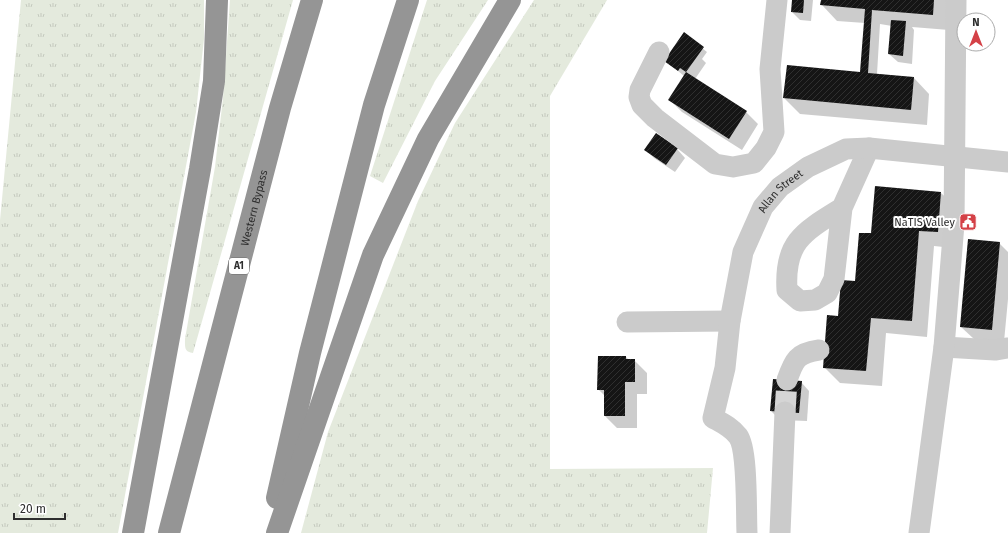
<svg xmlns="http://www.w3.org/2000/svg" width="1008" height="533" font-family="'Fira Sans',sans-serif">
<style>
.grass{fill:url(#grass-tufts)}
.shadow{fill:#0003}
.building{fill:url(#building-hatch)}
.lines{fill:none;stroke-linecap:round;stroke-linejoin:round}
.minor-tunnel{stroke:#d5d5d5;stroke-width:21;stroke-dasharray:21 10;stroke-linecap:butt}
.minor{stroke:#cbcbcb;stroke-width:21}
.highway{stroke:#959595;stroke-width:22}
.labels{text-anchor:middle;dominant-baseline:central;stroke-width:4;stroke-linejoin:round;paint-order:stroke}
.shield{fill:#fff;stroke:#6d6d6d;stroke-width:1}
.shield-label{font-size:10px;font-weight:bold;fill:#2e2e2e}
.street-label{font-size:11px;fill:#2e2e2e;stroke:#fff}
.poi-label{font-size:11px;fill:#2e2e2e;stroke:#fff;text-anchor:end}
</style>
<defs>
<pattern id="grass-tufts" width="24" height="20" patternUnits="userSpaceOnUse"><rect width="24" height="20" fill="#e4eadd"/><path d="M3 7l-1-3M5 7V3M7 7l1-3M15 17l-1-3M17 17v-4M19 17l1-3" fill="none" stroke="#c4c9be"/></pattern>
<pattern id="building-hatch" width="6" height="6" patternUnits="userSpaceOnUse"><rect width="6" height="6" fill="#151515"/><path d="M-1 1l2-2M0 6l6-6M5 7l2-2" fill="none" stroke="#2f2f2f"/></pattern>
</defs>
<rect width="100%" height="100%" fill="#fff"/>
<g class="grass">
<path d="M21 0H204V39L196 112 118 533H0V220Z"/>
<path d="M230 0H293L193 353C184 352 185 347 185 339L215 167 223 98Z"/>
<path d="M427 0H488L435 81 383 183 370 176Z"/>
<path d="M534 0H607L550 96V469L713 468 707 533H301L328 432 418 201 455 123Z"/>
</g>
<g class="shadow">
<path d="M793 0H813L811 21 800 20 792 12Z"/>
<path d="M822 0H951L949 30 912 27 914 30 912 64 898 62 889 54 892 26 880 24 877 74 914 78 929 94 927 125 800 114 784 98 861 73 865 23 837 21 822 5Z"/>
<path d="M684 34 707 52 702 59 706 63 695 79 746 112 758 124 742 150 682 112 670 100 684 76 665 60Z"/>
<path d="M656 135 677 149 685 158 675 172 654 158 645 149Z"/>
<path d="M941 193 957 208 953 248 934 246 927 337 886 333 882 386 840 383 824 367 839 317 856 282 872 235Z"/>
<path d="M999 243 1008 252V299L1004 342 974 339 961 327Z"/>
<path d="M626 357 629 360H634L647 373V394H637V428H617L605 416V396L598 389Z"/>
<path d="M774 381 801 382 809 391 807 421 780 420 771 411Z"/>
</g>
<g class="building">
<path d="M792 0H804L803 13 791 12Z"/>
<path d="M821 0H934L933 15 872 10 868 73 914 77 911 110 783 98 787 65 860 72 865 9 820 5Z"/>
<path d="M891 20 906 21 903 56 888 54Z"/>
<path d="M684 32 704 47 686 72 680 68 678 71 664 61Z"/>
<path d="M686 72 747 111 729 139 668 100Z"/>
<path d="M656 133 678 148 666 165 644 150Z"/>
<path d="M875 186 941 192 938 232 919 231 912 321 871 318 866 371 823 368 827 315 838 316 841 280 855 281 859 233H871Z"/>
<path d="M968 239 1000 242 992 330 960 327Z"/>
<path d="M598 356H626V359H635V382H625V416H604V390H597Z"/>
<path d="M773 379 802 381 799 413 770 411Z"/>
</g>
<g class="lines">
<path class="minor-tunnel" d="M785 412 787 380"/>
<g class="minor">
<path d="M659 52 640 90 639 97 642 105 655 118 715 164 733 167 754 163 766 148 774 132 770 69 777 0"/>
<path d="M842 208C803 232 784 242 787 290L800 301 815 300 827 293 834 279 842 208 869 148"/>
<path d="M627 322 730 321"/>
<path d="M944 347 995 350 1008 348"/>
<path d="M787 380C794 360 797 353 819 350"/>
<path id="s1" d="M747 533C746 514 748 449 738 436 731 427 722 423 713 418L725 368 730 321 743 252 763 207 780 187 808 167 846 149 869 148 1008 162"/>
<path d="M780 533 785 412"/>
<path d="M919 533 944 347 954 224 956 0"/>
</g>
<g class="highway">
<path d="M277 498 310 353 374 105 408 0"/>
<path d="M133 533 200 169 214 81 217 0"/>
<path id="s2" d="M169 533 280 108 312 0"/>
<path d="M277 533 373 255 428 139 510 0"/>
</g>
</g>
<defs>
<symbol id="civic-square" viewBox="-11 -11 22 22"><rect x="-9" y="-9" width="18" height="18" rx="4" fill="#d44147" stroke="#fff"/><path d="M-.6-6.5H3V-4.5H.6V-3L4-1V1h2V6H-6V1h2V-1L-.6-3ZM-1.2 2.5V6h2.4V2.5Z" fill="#fff"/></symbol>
</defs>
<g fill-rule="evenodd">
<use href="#civic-square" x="958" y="212" width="20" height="20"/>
</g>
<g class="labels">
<rect class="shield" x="229" y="258" width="20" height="16" rx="3"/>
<g class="shield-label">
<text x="239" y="266">A1</text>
</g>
<g class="street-label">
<text stroke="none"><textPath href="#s1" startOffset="371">Allan Street</textPath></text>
<text stroke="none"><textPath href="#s2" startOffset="336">Western Bypass</textPath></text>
</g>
<g class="poi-label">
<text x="955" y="222">NaTIS Valley</text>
</g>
</g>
<g transform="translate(976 32)"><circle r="19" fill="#ffffff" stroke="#ababab"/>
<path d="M0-3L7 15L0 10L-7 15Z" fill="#d44147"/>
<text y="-6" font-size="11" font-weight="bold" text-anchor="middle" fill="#2e2e2e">N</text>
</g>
<path d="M14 513v6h51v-6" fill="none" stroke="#2e2e2e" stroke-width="2"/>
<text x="20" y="513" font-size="12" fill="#2e2e2e" stroke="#ffffff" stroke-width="3" paint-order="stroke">20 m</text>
</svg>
